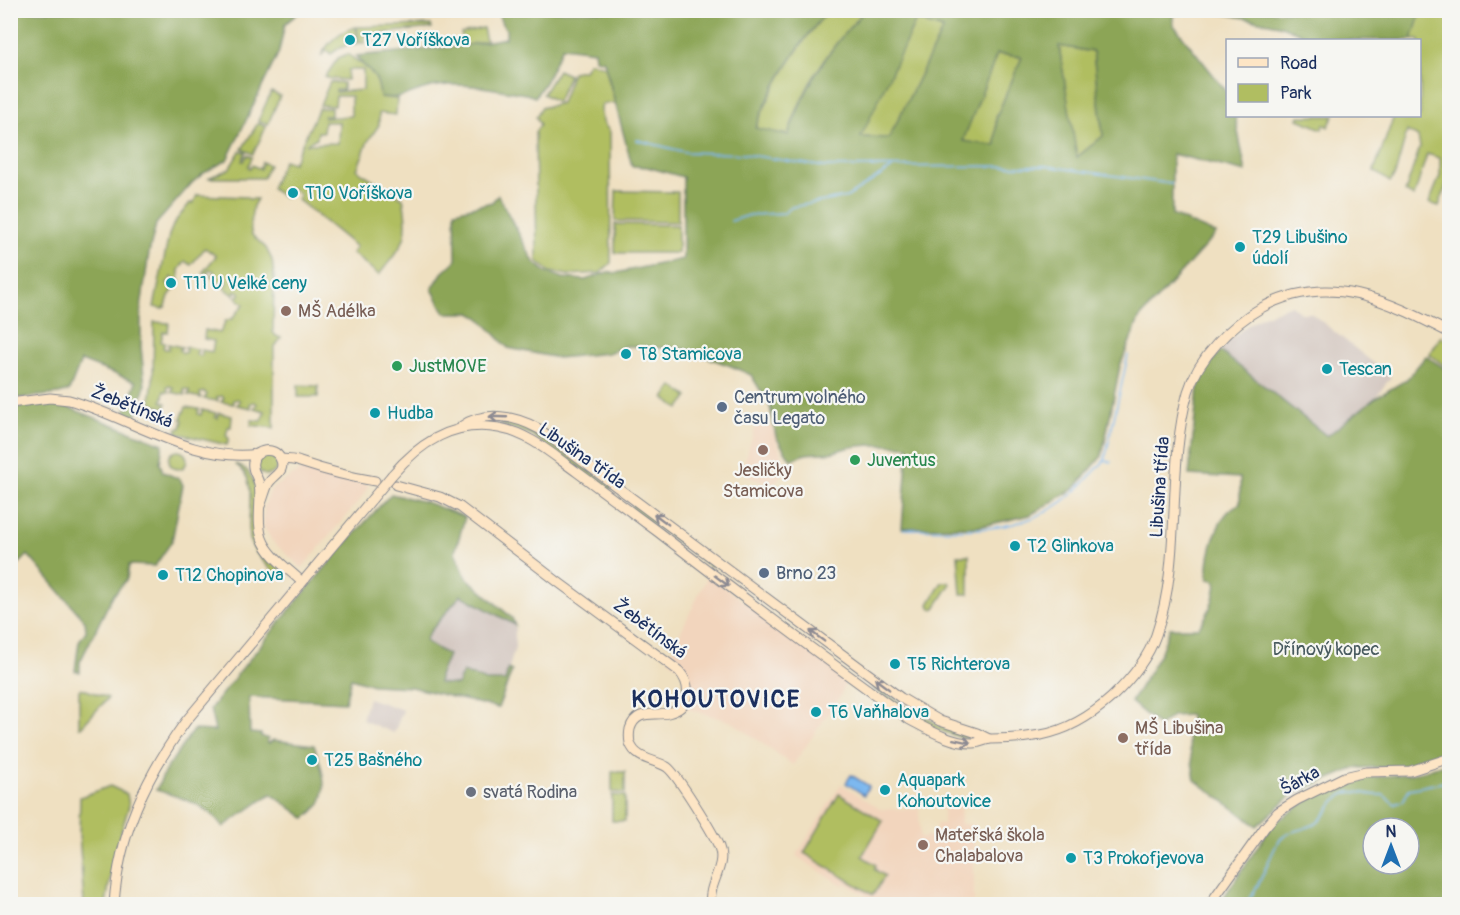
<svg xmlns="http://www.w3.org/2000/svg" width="1460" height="915" font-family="Pangolin,sans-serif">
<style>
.built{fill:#f2d5bd}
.industrial{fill:#cfc1ba}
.green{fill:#b0be61;stroke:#667660;stroke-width:1.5;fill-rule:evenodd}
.forest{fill:#8ca557;stroke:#546a5a;stroke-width:1.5;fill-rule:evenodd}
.water{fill:#7db8ef;stroke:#4c74a6;stroke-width:1.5}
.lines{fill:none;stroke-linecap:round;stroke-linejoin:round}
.stream{stroke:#7db8ef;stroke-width:1.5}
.secondary-casing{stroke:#858890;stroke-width:11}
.secondary{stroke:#fde5c5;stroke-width:9}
.secondary-bridge-casing{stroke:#858890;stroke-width:11;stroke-linecap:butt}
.secondary-bridge{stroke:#fde5c5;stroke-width:9}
.oneway{stroke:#8c8a92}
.culture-dot{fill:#0f9aa8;stroke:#f6f6f2;stroke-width:2}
.education-dot{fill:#8d6e63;stroke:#f6f6f2;stroke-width:2}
.leisure-dot{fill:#2e9e5b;stroke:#f6f6f2;stroke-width:2}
.service-dot{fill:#5c6f8a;stroke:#f6f6f2;stroke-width:2}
.worship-dot{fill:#6b7280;stroke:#f6f6f2;stroke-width:2}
.labels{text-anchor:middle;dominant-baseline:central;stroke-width:4.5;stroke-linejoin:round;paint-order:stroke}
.culture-label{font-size:18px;fill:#0d838f;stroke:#f6f6f2;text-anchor:start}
.education-label{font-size:18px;fill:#785e54;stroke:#f6f6f2;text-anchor:start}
.leisure-label{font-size:18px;fill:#27864d;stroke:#f6f6f2;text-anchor:start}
.service-label{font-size:18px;fill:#4e5e75;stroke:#f6f6f2;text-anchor:start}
.street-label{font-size:18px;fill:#1b2f5e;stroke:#f6f6f2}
.park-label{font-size:18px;fill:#485a5f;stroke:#f6f6f2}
.worship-label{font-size:18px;fill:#5b616d;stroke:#f6f6f2;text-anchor:start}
.district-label{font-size:24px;font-weight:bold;letter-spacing:1.5px;fill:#1b2f5e;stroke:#f6f6f2}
</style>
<rect width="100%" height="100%" fill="#f6f6f2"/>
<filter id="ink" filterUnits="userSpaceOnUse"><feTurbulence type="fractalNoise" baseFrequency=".0167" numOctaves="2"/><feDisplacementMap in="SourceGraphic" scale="12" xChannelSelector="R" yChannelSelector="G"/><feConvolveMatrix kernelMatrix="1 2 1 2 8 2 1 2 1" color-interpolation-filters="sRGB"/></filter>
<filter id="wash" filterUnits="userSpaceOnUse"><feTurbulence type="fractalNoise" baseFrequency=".008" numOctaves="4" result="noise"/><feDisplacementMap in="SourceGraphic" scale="24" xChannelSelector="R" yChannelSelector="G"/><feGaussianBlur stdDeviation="1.35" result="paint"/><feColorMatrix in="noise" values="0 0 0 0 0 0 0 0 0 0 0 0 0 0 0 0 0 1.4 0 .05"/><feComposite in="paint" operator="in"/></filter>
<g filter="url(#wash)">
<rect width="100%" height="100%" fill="#efe0c1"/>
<g class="built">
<path d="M762 423 772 427 786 469 774 485 745 476 748 465 744 463 756 425 761 426Z"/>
<path d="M303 469 369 485 362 497 302 568 272 541 264 527V507L271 489Z"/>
<path d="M708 575 844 676 845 683 841 695 793 765 732 722 685 708 689 701 692 689 686 674 667 658 673 649 678 637Z"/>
<path d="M841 784 880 809H919L920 838H925V836L936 838V824H943V796L960 797 961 824 974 825V902L877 903 845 883 843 886 796 856Z"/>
</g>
<g class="industrial">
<path d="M1291 305 1300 313H1311L1391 377 1375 398 1327 436 1220 351 1232 338 1249 324 1261 317Z"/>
<path d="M461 594 515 625V648L505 681H486L463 672 457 685 439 683V676L448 655 425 641 429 633Z"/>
<path d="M368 698 403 710 394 733 362 720Z"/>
</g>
<g class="green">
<path d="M828 11H855L861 15C828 49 802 89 788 135L755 129C773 85 797 46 828 11Z"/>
<path d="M1421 11H1449V178L1439 206 1429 203 1440 176V158L1427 154 1414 197 1405 192 1420 147 1418 137 1407 131 1395 175 1390 182 1374 171 1394 116H1420V40H1412V37Z"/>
<path d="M916 20 943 29 889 138 860 137Z"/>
<path d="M431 25 432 28 364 35 365 43H359L357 27Z"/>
<path d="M356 27 358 43 353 45 352 37 348 38V45L338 49 331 54 326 50 321 56C329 41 339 31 356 27Z"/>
<path d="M483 28 486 41 464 46 461 33Z"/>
<path d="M1059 46 1093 52 1103 136 1076 158Z"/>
<path d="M347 54C366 67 378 71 380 97L397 99 396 115 379 113V125L368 141 357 170 403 198C411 241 404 242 379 275L352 253 356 247 297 199 300 195 293 189 284 198 271 188 284 160 293 163 319 108H331V116H324V118L351 116V96H336L335 106 320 105 330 82 343 83V90H336V92L363 90V70H348L347 80 331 79 325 77 338 58ZM324 122H339L338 143 306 144 317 138 318 132H323Z"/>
<path d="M997 54 1022 57 996 118V147L962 141Z"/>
<path d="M589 62 605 66 615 103 602 104C599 114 603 124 610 132L611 263 600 273 568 275 550 272 537 261 535 132 540 125 536 117 541 108 561 103 572 72 584 70Z"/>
<path d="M558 70 569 75 557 102 543 94Z"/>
<path d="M271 92 280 96 268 124 258 121Z"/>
<path d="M1299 116H1334L1328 127 1324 124 1322 129 1298 119Z"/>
<path d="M258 123 266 127 253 154 242 149Z"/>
<path d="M240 151 246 152 242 161H244L247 155 252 157 248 167 250 168 252 165 260 169 262 162 269 165 263 178H208L229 169Z"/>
<path d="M616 191 678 192V222L615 221Z"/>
<path d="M197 195 247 197 248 199H257L253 206 250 226 252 235 266 248 272 260 274 275 273 332 276 336 281 338 274 348V428L251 425 252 420 262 421 265 411 254 408 257 404 255 402 250 403 251 408 237 405 240 401 238 399 233 400 234 404 221 402 224 398 222 396 217 397 218 401 204 399 207 395 205 392 200 393 201 398 188 395 190 391 186 389 184 390 185 395 171 392 174 388 170 386 167 387 168 392 164 391 162 402 166 403 165 408 155 405 150 401 153 380 154 322 169 323 168 332H163L161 342 165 343 163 347 165 349H169L168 344 182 347 179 350 183 353 186 352 185 347 198 349 196 354 200 356 202 355 201 350 212 352 214 341 204 339 205 330 220 333 226 320 232 319 244 304 236 297 240 295V292L235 291 234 295 223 287 227 284 225 280H222L221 285 210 276 214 274V271L209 269 208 274 203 272 216 256 205 248 191 265 185 261 179 270V283L172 277 167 283 174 289 169 296 166 306 162 309 154 307 169 235 174 223 190 203 193 204Z"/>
<path d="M615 224 678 225V253H615Z"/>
<path d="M1441 336 1449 342V362L1446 367 1429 354Z"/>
<path d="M298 385 318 386V397H298Z"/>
<path d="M673 386 688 397 679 409 664 398Z"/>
<path d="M186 407 199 409 198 414 201 415 202 410 216 413 215 417 218 418 219 413 232 416 231 427H228L226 436 229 438 227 445 176 433 178 428H181L183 420 181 419Z"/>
<path d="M502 420C542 426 579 463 611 486V489L608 490 530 434 501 425Z"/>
<circle cx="178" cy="460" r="9"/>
<circle cx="267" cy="465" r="10"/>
<path d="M235 464C247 467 253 476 255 488L257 489C256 530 247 537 280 569L278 576C269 568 255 555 251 543 243 518 262 480 235 464Z"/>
<path d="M634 503 712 561V565L710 566 631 508Z"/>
<path d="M958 555H969V594H961Z"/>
<path d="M942 582H949L950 585 935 608 931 609 929 604Z"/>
<path d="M870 685 939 725 980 739C946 739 919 721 892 702 885 697 875 692 870 685Z"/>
<path d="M81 688 108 698 81 727H79V690Z"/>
<path d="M612 772H625V793L612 792Z"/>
<path d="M110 786 127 794 129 806 113 859 106 904H84L79 834 80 797Z"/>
<path d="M839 794 883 821 862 856 876 865 874 869 885 876 873 895 804 853Z"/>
<path d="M612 795 625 796V821H612Z"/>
</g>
<g class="forest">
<path d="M11 11H301L285 24 279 52 227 160 204 173 192 183 156 224 149 253 141 308V347L145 386 135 419 124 414 136 382 81 361 69 391 59 394 11 399Z"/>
<path d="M497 11H828C797 45 773 85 755 128L788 135C806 86 825 53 861 15L855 11H1421L1412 40H1316L1279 25 1225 14 1195 11 1173 15V24L1227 92 1228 116H1235L1246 172 1172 154V215L1216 234 1139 319 1120 366 1102 456 1074 489 1030 515 978 527 902 528 908 446C883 445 860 443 837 451 820 457 811 448 791 460L776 437 770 406 751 375 731 366 684 349 626 346 608 353 558 358 508 348 480 318 471 313H445L432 289 442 273 456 260 455 211 492 202 498 195 534 262 546 272 563 278 585 280 608 272 616 273 683 259V177L647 167 632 166 604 61 595 59 594 51 562 47 546 81 535 97 526 94C496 90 461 81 431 87 408 92 406 100 380 97 378 70 368 74 356 56L461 46 506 38V29L502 24ZM916 20 943 29 889 138 861 137ZM1059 46 1093 52 1103 136 1077 157ZM997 54 1022 57 996 118V146L963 141Z"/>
<path d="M1220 351 1327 436 1375 398 1406 380 1426 356 1447 370 1449 366V751L1412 766 1356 768 1293 794 1257 826 1195 780 1188 737 1190 715 1172 716 1159 726 1131 702 1160 654 1170 628H1198C1209 614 1215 598 1216 581L1208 579C1206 558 1217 511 1240 504V478L1189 475 1198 388 1207 369Z"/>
<path d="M38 403H57L163 444 160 463 163 472 180 479 183 485 172 541 155 566 129 565 127 579 112 597 80 662V672L75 671 79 641 86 631 85 621 28 555 11 572V408Z"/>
<path d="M391 494 426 502 465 517 455 552 466 577 512 618 515 625 461 595 429 633 425 641 448 655 439 676V683L457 685 463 672 486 681H505L508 669 512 671 498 708 411 687 373 685 351 678 345 702 249 697 250 733 261 734V736L268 739 267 742 269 743 273 740 314 745C320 761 330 788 319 805 316 809 310 814 305 818L271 794 223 827C207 804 182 798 156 790L165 771 193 730 215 731 210 709C268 635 327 562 391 494Z"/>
<path d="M1449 762V904H1219L1273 824 1316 795 1367 778 1417 773ZM1373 828H1409V864H1373Z"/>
</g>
<path class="water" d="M851 775 869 786 864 795 846 783Z"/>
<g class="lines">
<g class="stream">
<path d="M637 140 685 152 743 154 825 167 1046 166 1172 184"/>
<path d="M731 221 750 215 784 213 792 207 847 197 892 168"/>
<path d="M1105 459 1128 355"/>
<path d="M903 529C975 530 1038 537 1089 477 1095 471 1100 466 1105 460L1111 462"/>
<path d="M1245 904C1260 887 1266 864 1277 844 1286 829 1304 831 1317 823 1329 814 1334 794 1351 792 1360 791 1372 796 1383 795L1395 804 1403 801 1409 789 1450 781"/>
</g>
</g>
</g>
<g filter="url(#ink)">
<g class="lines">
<defs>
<g id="secondary">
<path d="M10 403 50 398 69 400C127 416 195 464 258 454"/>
<path d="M462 426C485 410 517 416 539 429L901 698 940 721 977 733 989 739"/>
<path d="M281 459C287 460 294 459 300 462 324 470 349 477 375 481"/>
<path d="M392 475C420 442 454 420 499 428 529 433 553 455 577 472 604 492 631 512 658 532 741 596 825 659 910 720 929 730 952 744 974 743 980 743 985 739 991 739 1008 739 1024 738 1041 735 1068 730 1092 715 1112 697 1130 680 1148 658 1156 635 1183 556 1166 471 1188 392 1198 358 1231 325 1261 308 1329 271 1388 301 1450 333"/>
<path d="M396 485 440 497 460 507 558 582 679 671C692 686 691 708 668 713 653 716 636 709 630 729 629 734 629 738 630 743 636 760 654 759 667 767 677 774 714 834 719 847 727 866 707 885 711 904"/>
<path d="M260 506C263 499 265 491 268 484 273 475 287 472 280 458 274 446 255 449 253 462 251 471 258 476 259 484 262 501 256 521 262 538 269 557 289 569 302 582"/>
<path d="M114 904C119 834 145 778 186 721L372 499"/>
<path d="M1210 904 1265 827 1278 812 1297 800 1344 777 1366 772 1410 771 1450 758"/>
</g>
</defs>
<use href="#secondary" class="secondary-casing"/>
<use href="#secondary" class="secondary"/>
<defs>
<path id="secondary-bridge" d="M372 499 392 475"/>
</defs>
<use href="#secondary-bridge" class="secondary-bridge-casing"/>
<use href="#secondary-bridge" class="secondary-bridge"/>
</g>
<defs><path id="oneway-shaft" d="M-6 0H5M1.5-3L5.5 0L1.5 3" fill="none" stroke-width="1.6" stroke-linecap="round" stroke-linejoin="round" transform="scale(1.5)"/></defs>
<g class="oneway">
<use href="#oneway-shaft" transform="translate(498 417) rotate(-178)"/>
<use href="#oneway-shaft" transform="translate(661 519) rotate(-143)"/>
<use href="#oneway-shaft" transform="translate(722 581) rotate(37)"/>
<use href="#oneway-shaft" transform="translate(817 636) rotate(-143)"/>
<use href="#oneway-shaft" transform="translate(882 684) rotate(-143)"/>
<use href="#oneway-shaft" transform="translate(962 741) rotate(12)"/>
</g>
</g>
<g class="culture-dot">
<circle cx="350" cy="40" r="6"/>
<circle cx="293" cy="193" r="6"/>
<circle cx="1240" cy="247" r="6"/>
<circle cx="171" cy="283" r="6"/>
<circle cx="626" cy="354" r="6"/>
<circle cx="1327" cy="369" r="6"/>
<circle cx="375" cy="413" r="6"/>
<circle cx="1015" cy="546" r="6"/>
<circle cx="163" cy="575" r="6"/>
<circle cx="895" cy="664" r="6"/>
<circle cx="816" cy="712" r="6"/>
<circle cx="312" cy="760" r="6"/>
<circle cx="885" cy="790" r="6"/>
<circle cx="1071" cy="858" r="6"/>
</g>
<g class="education-dot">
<circle cx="286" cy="311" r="6"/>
<circle cx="763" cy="450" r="6"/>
<circle cx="1123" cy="738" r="6"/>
<circle cx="923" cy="845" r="6"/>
</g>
<g class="leisure-dot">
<circle cx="397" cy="366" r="6"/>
<circle cx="855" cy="460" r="6"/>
</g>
<g class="service-dot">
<circle cx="722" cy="407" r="6"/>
<circle cx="764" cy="573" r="6"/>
</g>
<circle class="worship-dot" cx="471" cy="792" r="6"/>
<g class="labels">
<g class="culture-label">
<text x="362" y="40">T27 Voříškova</text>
<text x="305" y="193">T10 Voříškova</text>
<text x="1252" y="237">T29 Libušino<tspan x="1252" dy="21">údolí</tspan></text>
<text x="183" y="283">T11 U Velké ceny</text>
<text x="638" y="354">T8 Stamicova</text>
<text x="1339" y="369">Tescan</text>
<text x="387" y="413">Hudba</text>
<text x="1027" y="546">T2 Glinkova</text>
<text x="175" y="575">T12 Chopinova</text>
<text x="907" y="664">T5 Richterova</text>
<text x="828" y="712">T6 Vaňhalova</text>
<text x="324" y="760">T25 Bašného</text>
<text x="897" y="780">Aquapark<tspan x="897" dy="21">Kohoutovice</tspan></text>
<text x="1083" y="858">T3 Prokofjevova</text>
</g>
<g class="education-label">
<text x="298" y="311">MŠ Adélka</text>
<text x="763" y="470" text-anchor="middle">Jesličky<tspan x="763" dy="21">Stamicova</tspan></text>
<text x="1135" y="728">MŠ Libušina<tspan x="1135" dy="21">třída</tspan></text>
<text x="935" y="835">Mateřská škola<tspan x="935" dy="21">Chalabalova</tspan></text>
</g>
<g class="leisure-label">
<text x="409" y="366">JustMOVE</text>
<text x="867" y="460">Juventus</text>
</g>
<g class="service-label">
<text x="734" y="397">Centrum volného<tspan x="734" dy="21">času Legato</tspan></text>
<text x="776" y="573">Brno 23</text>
</g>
<g class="street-label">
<text transform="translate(132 407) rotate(22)">Žebětínská</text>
<text transform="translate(582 456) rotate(35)">Libušina třída</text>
<text transform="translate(1160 487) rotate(-86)">Libušina třída</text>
<text transform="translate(650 629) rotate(37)">Žebětínská</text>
<text transform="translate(1300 781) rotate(-29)">Šárka</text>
</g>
<g class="park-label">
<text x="1326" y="649">Dřínový kopec</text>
</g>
<g class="worship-label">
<text x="483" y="792">svatá Rodina</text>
</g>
<g class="district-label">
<text x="716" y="699">KOHOUTOVICE</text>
</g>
</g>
<rect width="1460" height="915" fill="none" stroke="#f6f6f2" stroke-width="36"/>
<rect x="1226" y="39" width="195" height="78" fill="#f6f6f2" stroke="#9ea6b7" stroke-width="1.5"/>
<rect x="1238" y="58" width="30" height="9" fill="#fde5c5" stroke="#9ea6b7" stroke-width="1.5"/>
<text x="1280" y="69" font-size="18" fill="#1b2f5e">Road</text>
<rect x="1238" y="84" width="30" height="18" fill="#b0be61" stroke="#9ea6b7" stroke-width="1.5"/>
<text x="1280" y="99" font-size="18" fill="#1b2f5e">Park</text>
<g transform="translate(1391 846)"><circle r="28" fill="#f6f6f2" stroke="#9ea6b7" stroke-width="1.5"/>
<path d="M0-4.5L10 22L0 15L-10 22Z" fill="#1f6fb2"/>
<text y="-9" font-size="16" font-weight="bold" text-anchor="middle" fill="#1b2f5e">N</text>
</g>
</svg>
